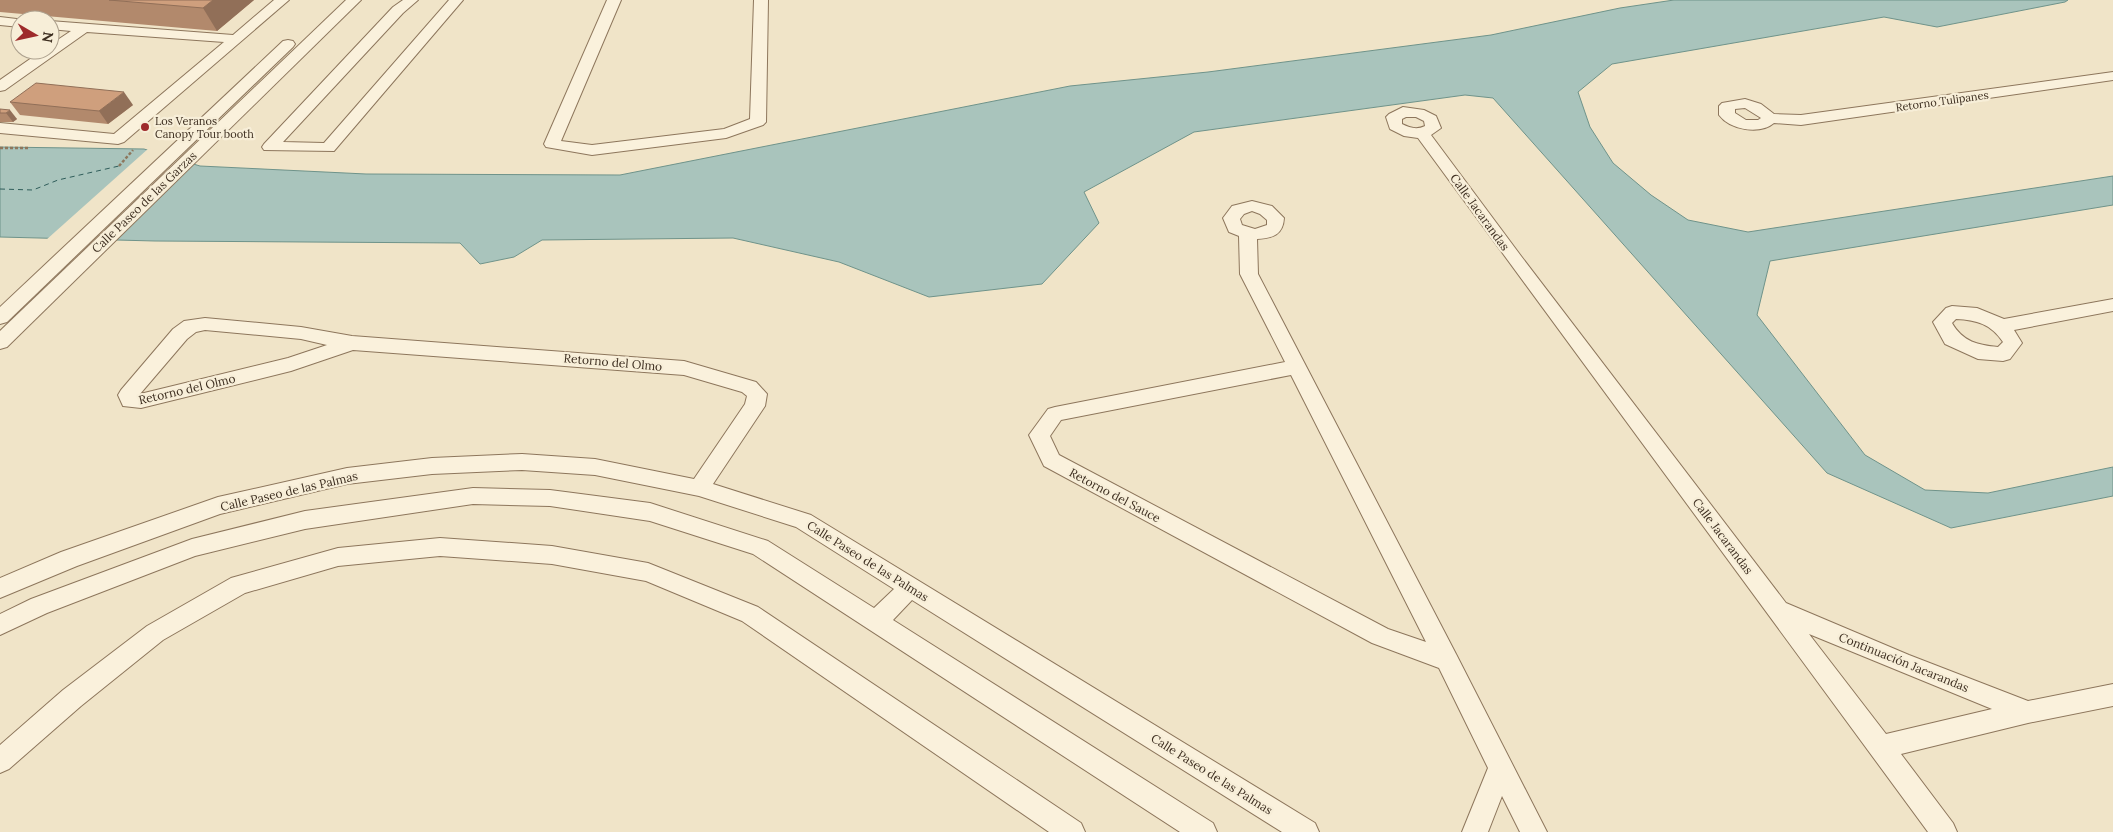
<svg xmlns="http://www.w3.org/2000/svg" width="2113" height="832" font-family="Lora,serif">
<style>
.water{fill:#a9c4bc;stroke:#6f938a}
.pier{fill:#f0e4c8}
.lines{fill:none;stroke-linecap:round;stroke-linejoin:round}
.ferry{stroke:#2f5d5a;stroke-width:1;stroke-dasharray:5 4;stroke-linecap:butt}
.minor-casing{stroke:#8d765c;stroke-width:2}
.path{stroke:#8d765c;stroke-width:2.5;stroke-dasharray:3 2;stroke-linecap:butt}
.minor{fill:#faf1dc;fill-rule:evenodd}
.wall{fill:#b2896c}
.shaded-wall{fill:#916f58}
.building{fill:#cf9f7d;stroke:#916f58}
.poi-dot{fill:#9e2a2b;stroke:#f7eed8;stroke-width:2}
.labels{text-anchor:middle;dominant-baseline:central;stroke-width:4.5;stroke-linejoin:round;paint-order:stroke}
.far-street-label{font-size:11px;fill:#3d2e20;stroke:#f7eed8}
.far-poi-label{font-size:11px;fill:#3d2e20;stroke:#f7eed8;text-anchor:start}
.street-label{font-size:12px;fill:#3d2e20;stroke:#f7eed8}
</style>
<rect width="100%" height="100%" fill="#f0e4c8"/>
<path class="water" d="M1674 0H2068L2065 2 1937 27 1884 17 1612 64 1578 92 1590 127 1613 163 1651 195 1688 220 1748 232 2113 176V205L1770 261 1757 315 1865 455 1925 490 1988 493 2113 467V496L1951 528 1827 473 1493 98 1465 95 1194 132 1084 192 1099 223 1042 284 929 297 839 262 733 238 542 240 514 257 480 264 460 243 155 241 0 237V147L144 149 200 166 366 174 620 175 1070 86 1208 72 1491 35 1620 8Z"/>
<path class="pier" d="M149 148 191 161 105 242 46 240Z"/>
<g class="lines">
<path class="ferry" d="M0 189 33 190 58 180 119 166"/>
<defs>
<g id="minor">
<path d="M274 0H289L124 142 118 144 0 133V123L114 134 224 42 87 32 5 90 0 91V80L43 50H50V45L71 31 50 29V21L233 35Z"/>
<path d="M346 0H361L7 347 0 349V331Z"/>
<path d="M403 0H418L403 13 283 142 324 143 449 0H463L334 151 264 150 262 147 264 144 393 7Z"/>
<path d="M607 0H621L561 141 592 145 724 129 750 119 754 0H768L766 122 763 125 726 138 592 155 546 147 544 144Z"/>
<path d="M0 17 25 20H20V27L0 25Z"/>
<path d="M288 40 293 41 295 44 293 47 7 322 0 324V307L283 41Z"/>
<path d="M2113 72V80L1801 125 1774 123C1760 135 1730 130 1719 115V106L1722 103 1745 99 1761 104 1774 114 1801 115ZM1745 108 1761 118 1758 120H1746L1735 113V109Z"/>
<path d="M1403 107 1424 110 1436 116 1441 128 1431 135 1521 256 1786 603 1909 655 2028 701 2113 684V706L2028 723 1901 754 1953 823 1957 832H1928L1418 138 1404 136 1390 129 1386 117 1389 114ZM1406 117H1416L1424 121 1425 126C1417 130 1410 128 1402 124V119ZM1809 634 1992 709 1886 734Z"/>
<path d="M1252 201 1272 206 1284 218C1283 235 1273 238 1257 239L1258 274 1456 654 1547 832H1520L1502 796 1488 832H1462L1488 768 1439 668 1372 643 1044 466 1029 435 1048 409 1055 407 1285 362 1240 274 1239 236 1229 232 1223 218 1232 206ZM1252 211 1260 214 1267 220V225L1255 229 1242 225 1240 219 1244 214ZM1291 375 1426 642 1388 629 1059 455 1050 436 1061 420Z"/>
<path d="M2113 299V311L2014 330 2022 343 2010 359 2003 361 1978 359 1945 344 1933 322 1946 308 1952 306 1977 308 2004 319ZM1956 319C1977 320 1991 324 2003 342L1998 347C1978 345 1963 342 1952 323Z"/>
<path d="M205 318 301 327 352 336 684 361 756 382 767 394 765 406 713 484 811 515 1315 823 1319 832H1282L912 600 893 620 1213 823 1217 832H1180L753 554 650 521 550 506 473 504 305 529 195 556 47 613 0 635V614L31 599 192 539 305 511 473 488 550 490 650 503 768 541 874 608 894 589 796 527 699 496 595 475 522 470 432 474 347 484 220 514 77 566 0 598V578L61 552 218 497 347 468 432 458 522 454 595 459 694 479 745 404 747 396 742 392 684 375 353 350 291 371 141 408 123 406 118 395 121 390 173 329 184 321ZM205 330 301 339 327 345 288 358 140 394 187 339 196 332Z"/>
<path d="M440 538 552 546 648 563 758 607 1081 823 1085 832H1049L742 621 646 581 552 564 440 556 338 566 245 593 163 640 81 706 9 769 0 773V745L63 690 147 626 231 578 338 548Z"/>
</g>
</defs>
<use href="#minor" class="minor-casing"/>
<g class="path">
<path d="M0 148H29"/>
<path d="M119 166 133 150"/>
</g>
<use href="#minor" class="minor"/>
</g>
<g class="wall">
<path d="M0 0H254L217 31 0 12Z"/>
<path d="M10 102 133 105 108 124 20 115Z"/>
<path d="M0 109 17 119 13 122H0Z"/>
</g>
<g class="shaded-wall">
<path d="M213 0H254L217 31 203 8Z"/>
<path d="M124 92 133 105 108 124 99 111Z"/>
<path d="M10 110 17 119 13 122 6 113Z"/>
</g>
<g class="building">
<path d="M109 0H213L203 8Z"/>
<path d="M36 83 124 92 99 111 10 102Z"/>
<path d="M0 109 10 110 6 113H0Z"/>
</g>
<circle class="poi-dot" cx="145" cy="127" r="5"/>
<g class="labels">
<g class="far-street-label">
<text transform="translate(1942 101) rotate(-8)">Retorno Tulipanes</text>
</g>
<g class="far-poi-label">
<text x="155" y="121">Los Veranos<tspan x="155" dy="13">Canopy Tour booth</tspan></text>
</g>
<g class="street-label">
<text transform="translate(144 202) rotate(-44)">Calle Paseo de las Garzas</text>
<text transform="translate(1480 212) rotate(54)">Calle Jacarandas</text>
<text transform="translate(613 362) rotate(5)">Retorno del Olmo</text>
<text transform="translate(187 389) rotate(-13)">Retorno del Olmo</text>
<text transform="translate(289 491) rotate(-13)">Calle Paseo de las Palmas</text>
<text transform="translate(1115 495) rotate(28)">Retorno del Sauce</text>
<text transform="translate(1723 536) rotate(53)">Calle Jacarandas</text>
<text transform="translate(868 561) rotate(32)">Calle Paseo de las Palmas</text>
<text transform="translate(1904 662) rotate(22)">Continuación Jacarandas</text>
<text transform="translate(1212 774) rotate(32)">Calle Paseo de las Palmas</text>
</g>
</g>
<g transform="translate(35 35) rotate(99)"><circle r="24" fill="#f7eed8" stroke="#ada18e"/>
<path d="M0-4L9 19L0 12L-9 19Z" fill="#9e2a2b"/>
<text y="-8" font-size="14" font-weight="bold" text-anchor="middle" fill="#3d2e20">N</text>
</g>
</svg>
